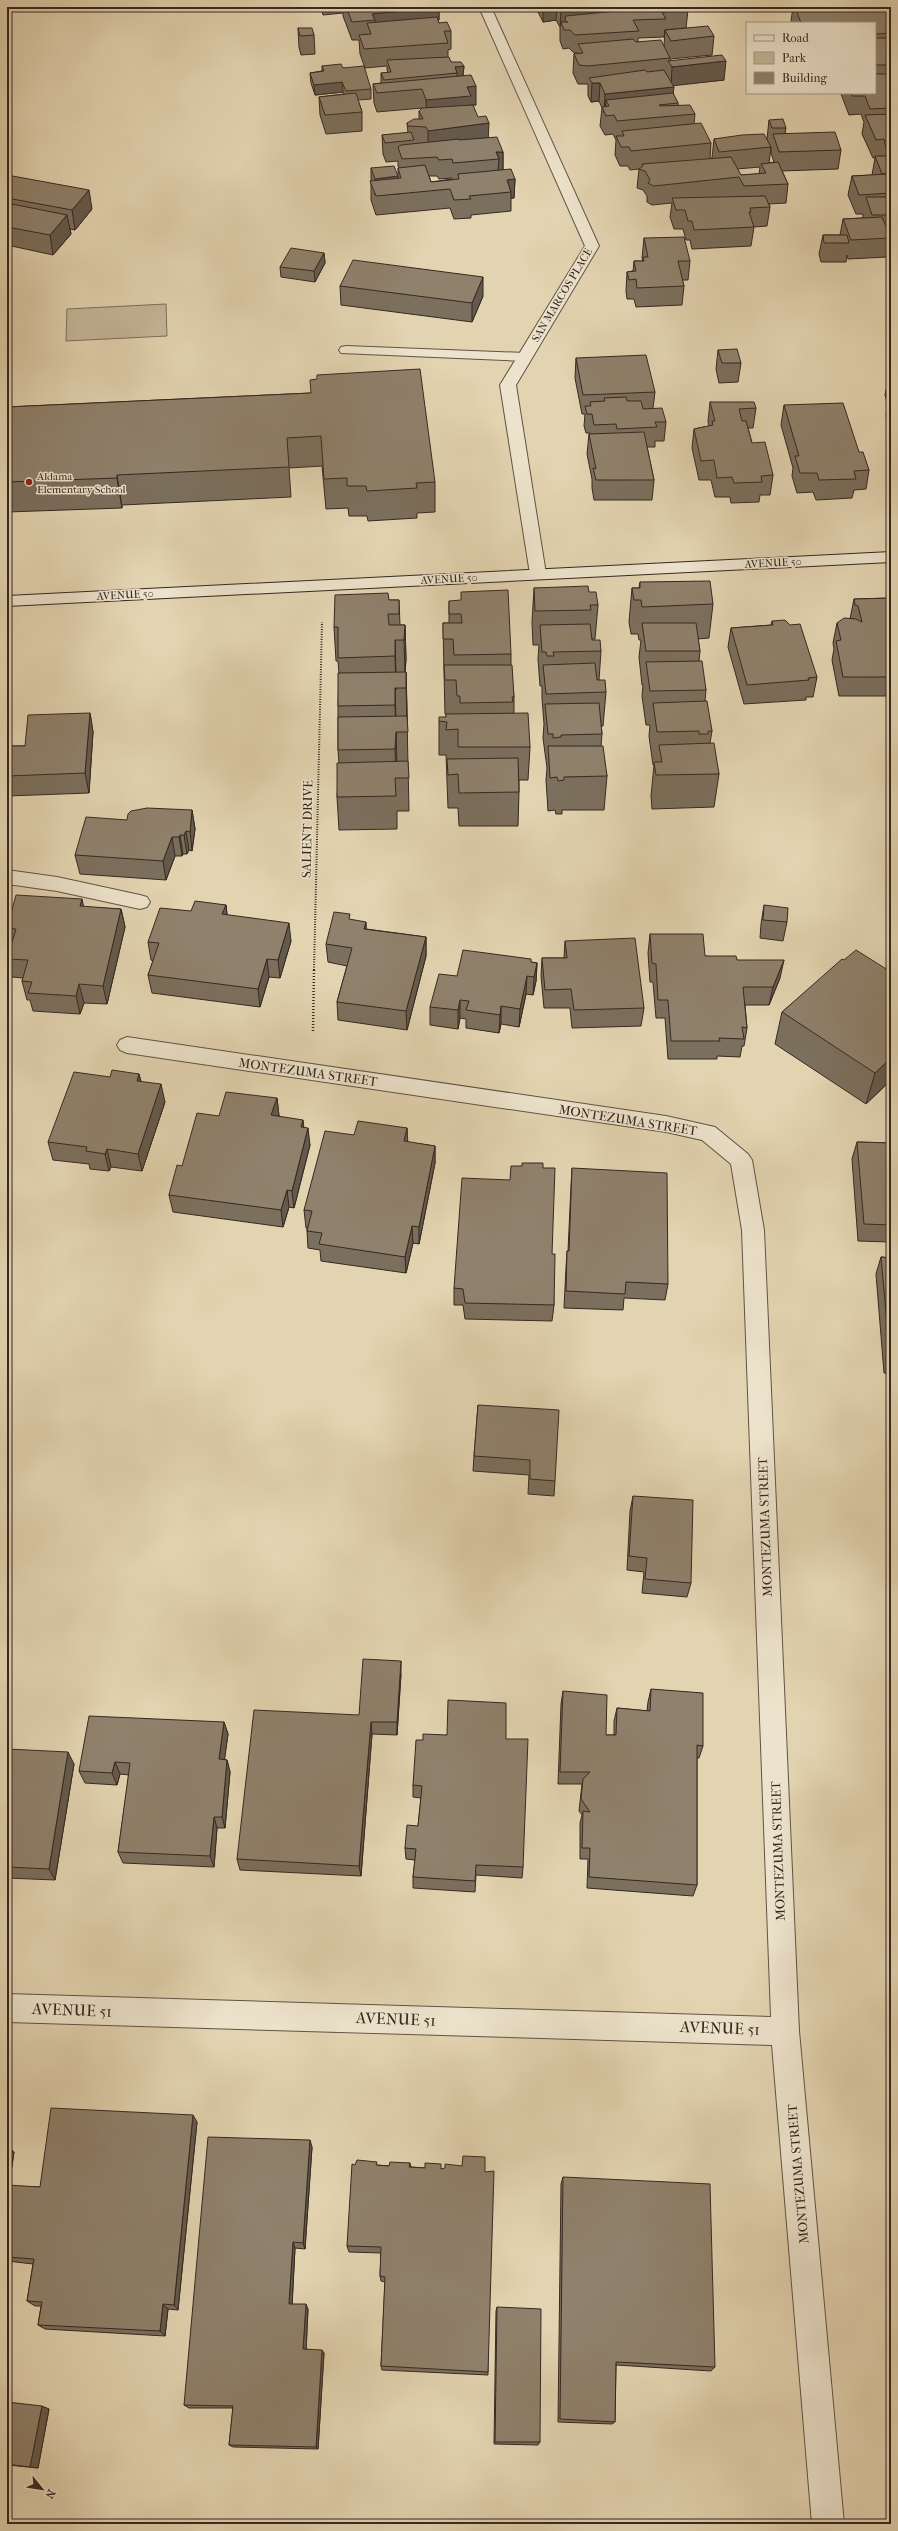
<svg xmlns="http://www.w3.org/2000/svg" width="898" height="2531" font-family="'IM FELL French Canon',serif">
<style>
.green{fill:#c5b799;stroke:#7d705d}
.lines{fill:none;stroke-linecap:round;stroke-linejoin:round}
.lane-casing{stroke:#605345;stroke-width:2}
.street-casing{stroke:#605345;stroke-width:2}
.secondary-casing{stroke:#352821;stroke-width:2}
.path-far1{stroke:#352821;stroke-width:2;stroke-dasharray:1 1.5;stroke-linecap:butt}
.path{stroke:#352821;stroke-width:2.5;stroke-dasharray:1 2;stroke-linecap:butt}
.lane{fill:#ede3cc;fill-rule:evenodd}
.street{fill:#ede3cc;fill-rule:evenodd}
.secondary{fill:#ede3cc;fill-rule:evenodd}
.wall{fill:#7b6f5d;stroke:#352821;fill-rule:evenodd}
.shaded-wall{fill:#645a4c;stroke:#352821}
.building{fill:#8f816c;stroke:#352821}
.poi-dot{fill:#8f2418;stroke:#ede3cc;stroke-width:1.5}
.labels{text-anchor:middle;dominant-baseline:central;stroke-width:3;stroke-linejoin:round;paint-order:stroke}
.far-street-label{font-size:11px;fill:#352821;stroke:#ede3cc}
.far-poi-label{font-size:11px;fill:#352821;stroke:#ede3cc;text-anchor:start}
.street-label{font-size:13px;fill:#352821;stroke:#ede3cc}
.near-street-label{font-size:16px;fill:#352821;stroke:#ede3cc}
</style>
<rect width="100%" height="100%" fill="#e3d4b1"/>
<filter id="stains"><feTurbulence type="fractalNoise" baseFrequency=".005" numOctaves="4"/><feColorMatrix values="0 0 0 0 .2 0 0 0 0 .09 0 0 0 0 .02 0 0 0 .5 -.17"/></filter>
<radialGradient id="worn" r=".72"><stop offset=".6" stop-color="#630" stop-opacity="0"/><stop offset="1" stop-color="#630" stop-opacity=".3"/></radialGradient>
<path class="green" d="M166 304 167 336 66 341 67 309Z"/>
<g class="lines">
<defs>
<g id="lane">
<path d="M346 346 525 353 532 357 525 361 341 353 339 350 341 347Z"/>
<path d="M7 870 57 877 140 895 147 897 150 902 147 907 140 909 57 891 7 884Z"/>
</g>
<g id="street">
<path d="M479 7H491L599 246 516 385 546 574 544 578H532L530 574 500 385 585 246Z"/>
<path d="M127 1037 666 1116 715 1127 748 1154 752 1160 764 1230 799 2031 844 2524H812L772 2045 7 2022V1994L771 2017 742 1230 731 1164 702 1140 666 1132 127 1053 120 1050 117 1045 120 1040Z"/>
</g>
<path id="secondary" d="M891 552V562L7 606V596Z"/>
</defs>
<use href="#lane" class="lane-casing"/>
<use href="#street" class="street-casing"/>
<use href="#secondary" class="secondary-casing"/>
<path class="path-far1" d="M314 970 322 622"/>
<path class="path" d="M313 1031 314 969"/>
<use href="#lane" class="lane"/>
<use href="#street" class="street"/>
<use href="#secondary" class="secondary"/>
</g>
<g class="wall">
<path d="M321 7H439V20H438L439 23 451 31V49L448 50V57L451 62 464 66 463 75 476 105H471L488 138 503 152V170L515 179 514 198H511V211L471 215V218L454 219 450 208 376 215 371 200V168L398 175V168H399L398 166V161L386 162 383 154 382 135 408 133 407 123 419 119V111L422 108 377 112 374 103 373 84 381 83V73H388L387 70V66L365 68 360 54 359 40H352L343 16V13L323 15ZM429 176H437L439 179 452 178V179L431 182Z"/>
<path d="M537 7H608V12L633 10 620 11 618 7H686L688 10 686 28 665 30 664 37 638 38V42L664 46 665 30 714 36 712 55 670 59V60L724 80 673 85V94L678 103V105L695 114 694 124 711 143 710 158H712L714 139H767L769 120 786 128 785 133 841 150 838 169 782 171 788 184 786 203 769 204 770 207 767 226 754 227 751 246 692 249 690 240H686L683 229H674L670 217 672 203 652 205 647 202V196L643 190 637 188 639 169 630 170 628 166H620L615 155 616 140 613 134 605 135 600 126 602 108 599 101 591 102 588 96V84H578L573 73 574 54H578V53H574L569 48 563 49 560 41V27L556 20 543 22 537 10ZM771 147V153L774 162 769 163ZM760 167 759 174 741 175 737 169Z"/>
<path d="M793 7H891V234H889L891 238 887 257 848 259 847 255 846 262H821L819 254 823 235H840L843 219 863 218V214H856L848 195 852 176 872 175 875 158H873L862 134 864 122 861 114 849 115 841 94 842 93H875V23H792L791 21Z"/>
<path d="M298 28 314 35 315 54 301 55 299 47Z"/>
<path d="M322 66 343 68 371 89V99L358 100 362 112V131L326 134 320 115 319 97 344 94 343 92 315 95 311 83 310 73 322 71Z"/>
<path d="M7 175 92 209 75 230 70 229 71 234 53 255 7 245Z"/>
<path d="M644 238 690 261 688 280H682L684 286 682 305 636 307 634 299H627L626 291 627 272 633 271 634 261H643L642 258Z"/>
<path d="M324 253 325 263 315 282 281 277 280 267Z"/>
<path d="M340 286 483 296 472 322 341 305Z"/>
<path d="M718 350 741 363 738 382 719 383 716 369Z"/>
<path d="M576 358 655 392 653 408 666 422 664 441H655V447H647L654 480 652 500H594L592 488V479L587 454 589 434H590V433H586L584 426 585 414H582L575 378Z"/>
<path d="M889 376H891V433L886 416 888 405 885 395Z"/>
<path d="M311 393 435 482V512L417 513V518L368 521 367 516H349L348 508 326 509 322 466 289 468 291 497 122 505V508L7 512V407Z"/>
<path d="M710 402 756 408 753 428H748L752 443 773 475 770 495H760L759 502 731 503 730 497H715L711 480H699L692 448 694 429 709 426 708 422Z"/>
<path d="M784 405 859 452 869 470 866 489 854 490 852 498 816 500 813 492 797 493 792 476 793 468 781 425Z"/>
<path d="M640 582 713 604 709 638 698 639 700 651 699 661 706 690 705 701 712 731 710 743 719 774 714 807 652 809 651 796 654 765H653L649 736 650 725H646L642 696 643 685H642L639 657 641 640H639L638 634H631L629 622 632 588H639Z"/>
<path d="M534 588 589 592 598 605 595 639H592V640L601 651 599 680 606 692 603 726H601L602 734 601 746 607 776 604 810H562V814H556L555 810 548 811 546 780 547 768 543 738 544 724 542 698V686H540L538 659 539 645H533L532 622Z"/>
<path d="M891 598V696H839L832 660 834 649 833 643 837 623 850 619 854 599Z"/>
<path d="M389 600H399L400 625H405L406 659 405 672H406L409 811H397V829L339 830 337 797 339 763 338 750V706L339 673 338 661H336L334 627Z"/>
<path d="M449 601 511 654V665L514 697V713L530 747 528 780H519V792L518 826H459L458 808H448L446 755H439V721L446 717V714H445L444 673 443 623H449Z"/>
<path d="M772 621 817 677 813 697H806V700L744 704 728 647 731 628 771 625Z"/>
<path d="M90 713 93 732 89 793 7 796V746H25Z"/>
<path d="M192 810 195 829 192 851 189 850 187 854H183L182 856H175L166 880 80 874 75 855 127 820Z"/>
<path d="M82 899 83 907 121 909 125 927 107 1004 84 1003 80 1014 33 1011 30 1000H27L22 981 23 978 12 977 7 961V957L11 943 7 928Z"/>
<path d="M226 905 227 915 291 941 280 978 269 977 260 1007 152 993 148 975 153 961 151 960 148 942 191 911Z"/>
<path d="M764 905 787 922 783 941 760 938 761 924Z"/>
<path d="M351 920 366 929 426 937V956L407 1030 338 1020 337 1002 347 966 328 962 326 944Z"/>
<path d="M650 934 705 956 737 960 780 978 769 1005H745L747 1028 744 1046H742L740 1057 717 1056V1059H668L665 1018H656L653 982H650L648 953Z"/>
<path d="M565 941 644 1008 641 1026 572 1028 570 1008H544L541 976 542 958H564Z"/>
<path d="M844 960 891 972V1080L866 1104 775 1044 782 1012Z"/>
<path d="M531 962 537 963 536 981 533 995 526 994 519 1027 501 1024 499 1033 466 1028V1019L460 1018 458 1029 430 1025V1007L457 976Z"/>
<path d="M139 1074 141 1081 165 1102 142 1171 111 1167 109 1171 90 1169 89 1164 53 1160 48 1142 110 1077Z"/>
<path d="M277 1098 279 1116 304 1127 310 1145 294 1208 289 1207 283 1227 173 1212 169 1195 182 1166 219 1116Z"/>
<path d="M407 1128V1142L435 1146V1163L419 1244 413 1243 406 1273 321 1261 320 1250 308 1248 307 1231V1228H306L304 1210 354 1135Z"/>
<path d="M857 1142 891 1143V1242L858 1241 852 1159Z"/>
<path d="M572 1168 668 1284 665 1300 624 1298 623 1310 564 1308 566 1268 567 1251H568L571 1186Z"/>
<path d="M552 1254 554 1305 552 1321 465 1319 463 1305H454V1288Z"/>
<path d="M881 1257 891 1258V1373H884L876 1274Z"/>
<path d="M891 1402V1450L887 1412Z"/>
<path d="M478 1405 555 1481 554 1496 528 1494 529 1475 473 1471 474 1456Z"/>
<path d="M633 1496 691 1583 687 1597 642 1593 644 1572 627 1570 630 1511Z"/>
<path d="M401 1674 397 1735 372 1734 361 1876 240 1870 237 1859 359 1715Z"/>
<path d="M651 1689 703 1746 699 1758H697V1885L693 1896 587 1888 588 1859H580V1823L582 1815 579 1811 582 1784H558L561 1704 563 1691 606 1735H614V1721L617 1708 647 1711 648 1702Z"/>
<path d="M224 1722 228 1734 224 1759 227 1760 230 1772 225 1828H217L214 1867 123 1863 118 1852 129 1775 120 1774 117 1785 85 1783 79 1771Z"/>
<path d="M447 1735 506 1739 523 1867 522 1878 476 1875 475 1892 413 1888V1877L415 1860 406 1859 405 1848 418 1826 421 1798 413 1797V1785L423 1740Z"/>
<path d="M7 1749 74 1764 55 1880 7 1878Z"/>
<path d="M197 2122 178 2310 168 2309 165 2336 45 2329 38 2325 41 2306H35L27 2301 33 2264 7 2261V2146L14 2152 9 2186 40 2187Z"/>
<path d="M312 2147 305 2249 295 2248 292 2304 308 2309 306 2349 324 2353 318 2449 233 2447 229 2445 233 2408H189L184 2405Z"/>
<path d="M410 2163 411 2167 485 2172 488 2372V2375L382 2370 381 2366 385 2282 381 2281 380 2276 381 2253 349 2252 347 2246 377 2165 389 2166Z"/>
<path d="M563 2177 715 2367 711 2371 616 2365 615 2422 612 2424 558 2422 561 2184Z"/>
<path d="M497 2307 540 2442 538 2445 494 2444 496 2311Z"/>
<path d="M7 2402 49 2409 38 2468 7 2465Z"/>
</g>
<g class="shaded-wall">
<path d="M431 7H439V20H433L375 32V20L372 14Z"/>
<path d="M543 7H557L556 20 543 22Z"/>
<path d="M576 7H606L605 22H568L565 21V27L561 22 560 27 561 9Z"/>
<path d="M620 7H633V9L620 11Z"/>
<path d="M726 61 724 80 671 86 672 67Z"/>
<path d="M464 66 463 76 457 77V73L455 67Z"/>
<path d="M342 82 343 92 315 95 314 85Z"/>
<path d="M592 83H600L599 101 591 102Z"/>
<path d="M476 86V105H471L427 119 426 100 467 87Z"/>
<path d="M674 87 672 103 606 100 605 113H604L605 94Z"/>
<path d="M489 123 488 142 428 150V131Z"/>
<path d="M496 152H503V171H498L499 159Z"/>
<path d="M398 176 399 194 375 195V179Z"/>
<path d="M515 179 514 198H511V192L507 180Z"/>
<path d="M89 190 92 209 75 230 72 210Z"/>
<path d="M67 215 71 234 53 255 50 235Z"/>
<path d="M324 253 325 263 315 282 314 271Z"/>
<path d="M483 277V296L472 322V303Z"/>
<path d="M7 332 10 347 7 389Z"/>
<path d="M117 475 122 508 117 478Z"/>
<path d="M405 625 406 659 405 674 404 640Z"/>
<path d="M395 640 396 674V690L395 656Z"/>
<path d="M406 672 407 706V721L406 688Z"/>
<path d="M395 688 396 722V738L395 705Z"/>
<path d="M90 713 93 732 89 793 85 773Z"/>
<path d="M396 732 397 765 396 778 395 749Z"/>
<path d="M192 810 195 829 192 851 190 832Z"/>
<path d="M186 831 189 850 187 854 184 835Z"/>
<path d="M180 835 183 854 182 856 179 837Z"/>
<path d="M172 837 175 856 166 880 163 861Z"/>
<path d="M82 899 86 918 80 906Z"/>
<path d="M226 905 228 923 222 914Z"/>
<path d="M121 909 125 927 107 1004 103 986Z"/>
<path d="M366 922 367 940 364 929Z"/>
<path d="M289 923 291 941 280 978 278 960Z"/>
<path d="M426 937V956L407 1030 406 1011Z"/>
<path d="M267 959 269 977 260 1007 258 989Z"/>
<path d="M784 960 780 978 769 1005 773 987Z"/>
<path d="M537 963 536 981 533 995 534 977Z"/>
<path d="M527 976 526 994 519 1027 520 1009Z"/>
<path d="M79 984 84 1003 80 1014 76 996Z"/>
<path d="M460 1000V1018L458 1029V1010Z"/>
<path d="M501 1006V1024L499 1033 500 1015Z"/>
<path d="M891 1058V1080L866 1104 875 1073Z"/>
<path d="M139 1074 143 1092 137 1081Z"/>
<path d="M161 1084 165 1102 142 1171 138 1154Z"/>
<path d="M277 1098 279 1116 273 1133 271 1115Z"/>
<path d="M303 1120 305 1137 301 1127Z"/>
<path d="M308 1128 310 1145 294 1208 292 1191Z"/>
<path d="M407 1128 408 1146 404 1141Z"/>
<path d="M435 1146V1163L419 1244V1227Z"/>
<path d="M107 1149 111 1167 109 1171 105 1154Z"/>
<path d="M287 1190 289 1207 283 1227 281 1210Z"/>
<path d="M412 1226 413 1243 406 1273 405 1257Z"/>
<path d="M401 1661V1674L397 1735V1722Z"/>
<path d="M224 1722 228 1734 223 1772 219 1759Z"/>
<path d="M371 1722 372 1734 361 1876 359 1866Z"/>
<path d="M68 1752 74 1764 55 1880 49 1869Z"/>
<path d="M227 1760 230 1772 225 1828 222 1817Z"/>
<path d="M115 1762 120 1774 117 1785 112 1773Z"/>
<path d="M214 1817 217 1828 214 1867 210 1856Z"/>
<path d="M193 2115 197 2122 178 2310 174 2305Z"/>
<path d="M310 2140 312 2147 305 2249 303 2243Z"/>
<path d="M7 2146 14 2152 8 2192 7 2191Z"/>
<path d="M293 2242 295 2248 292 2308 289 2304Z"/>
<path d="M163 2304 168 2309 165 2336 160 2331Z"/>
<path d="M306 2304 308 2309 306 2353 303 2349Z"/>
<path d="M322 2350 324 2353 318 2449 316 2447Z"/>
<path d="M42 2406 49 2409 38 2468 30 2467Z"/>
</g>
<g class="building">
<path d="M346 7H433V8L372 14 375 20 352 22Z"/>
<path d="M560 7H576L561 9Z"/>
<path d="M635 7H686L688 10 662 12 666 19 633 20 639 31 575 35 570 30H564L561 22H568L565 21 566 16 636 9Z"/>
<path d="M795 7H844L845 10 854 9V7H891V33L875 34V23H801Z"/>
<path d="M437 17 439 23 447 22 451 31H444L448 43 364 49 359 35 371 34 367 23Z"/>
<path d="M708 26 714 36 671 41 665 30Z"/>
<path d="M298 28H312L314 35 300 36Z"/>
<rect x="875" y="38" width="16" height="27"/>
<path d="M633 39 636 42 661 40 670 58 588 66 579 65 574 54 583 53 578 44Z"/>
<path d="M722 55 726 61 672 67 668 61Z"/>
<path d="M449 57 451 62H461L464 66 455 67 457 73 384 80 381 73 391 72 387 60Z"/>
<path d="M341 64 343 68 364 66 371 89 346 91 342 82 314 85 310 73 324 71 322 66Z"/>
<path d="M645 70 647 72 664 70 674 87 605 94 600 83H592L589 78Z"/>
<path d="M875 74H891V108L870 109 865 96H852L851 93H875Z"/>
<path d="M471 75 476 86 467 87 471 96 426 100 422 89 377 93 373 84Z"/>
<path d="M356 93 362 112 325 115 319 97Z"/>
<path d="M673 93 678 103 659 105 660 106 690 105 695 114 617 121 614 115 606 116 602 107 609 106 606 100Z"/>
<path d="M473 105 478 117 486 116 489 123 428 131 426 127 408 126 407 123 414 119H423L419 111 422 108Z"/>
<path d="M891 114V147L886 148 884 139 876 140 865 115Z"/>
<path d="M783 119 786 128H772L769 120Z"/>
<path d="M701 123 711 143 631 151 629 147H621L616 136H624L622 131Z"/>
<path d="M411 132 414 140 385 143 382 135Z"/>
<path d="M835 132 841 150 779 152 773 134Z"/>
<path d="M764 134 771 147 719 152 714 139 742 135Z"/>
<path d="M497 137 503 152H496L499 159 453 163 452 159 439 160 437 157 402 159 398 147 401 145 459 139V140Z"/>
<path d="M875 156H891V173L882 174Z"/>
<path d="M731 157 741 175 766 173 761 164 778 162 788 184 744 186 739 177 654 186 648 183 650 180 645 171 639 169 643 166 642 164Z"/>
<path d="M425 165 431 182 459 179 458 174 511 169 515 179 507 180 511 192 469 196 471 199 454 200 450 189 376 196 370 181 401 178 398 168Z"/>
<path d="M394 166 398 176 375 179 371 168Z"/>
<path d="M888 174 891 181V193L859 195 852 176Z"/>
<path d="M7 175 89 190 72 210 7 198Z"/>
<path d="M765 196 770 207 750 208 751 212H749L754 227 694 230 692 221H688L685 210H676L672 198Z"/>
<path d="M866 197H891V215H872Z"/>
<path d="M7 203 67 215 50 235 7 227Z"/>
<path d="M882 217 891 238 851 240 843 219Z"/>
<path d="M823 235H847L849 243H824Z"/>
<path d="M684 237 690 261H678L684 286 637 288 636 279 629 280 627 272 636 271 634 261H644L643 257H648L644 238Z"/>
<path d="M291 248 324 253 314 271 280 267Z"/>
<path d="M353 260 483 277 472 303 340 286Z"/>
<path d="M737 349 741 363H722L718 350Z"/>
<path d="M646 355 655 392 583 395 576 358Z"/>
<path d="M420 369 435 482 416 483 417 488 367 491 366 486H347V478L324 479 321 436 287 438 289 467 117 475V478L7 482V407L311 393 310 380 317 379V375Z"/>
<path d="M889 376H891V383Z"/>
<path d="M626 397 627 401H641L643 409 662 408 666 422H655L657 427 617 429 616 424 594 425 592 414H587L585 406H591L590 402 605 401 604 398Z"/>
<path d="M710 402H754L756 408 739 409 742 421H746L752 443 765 442 773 475 761 476 762 482 734 483 732 477 717 478 714 460 701 461 694 429 713 425 712 421H715Z"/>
<path d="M843 403 859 452H863L869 470 854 471 856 479 819 480 817 473H800L795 456H799L784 405Z"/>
<path d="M644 432 654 480H596L593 468 596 469 589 434Z"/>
<path d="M710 581 713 604 642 607 641 600H634L632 588H640V582Z"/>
<path d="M588 586 589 592H596L598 605H590L591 610 535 611 534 588Z"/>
<path d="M508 590 511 654 454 655 453 639H443V623H462L461 614H449V601L461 600V592Z"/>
<path d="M388 593 389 600H399V614H388L389 625H405L404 640H395V656L338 658V627H334L335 595Z"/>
<path d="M891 598V677H843L836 641 841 640 837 623 844 618 856 619 862 622 858 606 855 605 854 599Z"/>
<path d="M785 620 790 625 800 624 817 677 808 678 809 680 747 685 731 628 773 625 772 621Z"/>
<path d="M642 623H696L700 651H646Z"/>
<path d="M590 624 592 640H600L601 651 553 652 554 656H547L546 652H542L540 625Z"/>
<path d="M702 661 706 690 650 691 646 662Z"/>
<path d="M595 663 597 680H605L606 692 546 694 543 665Z"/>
<path d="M444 665H512L514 697H512L513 702 460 703V696H457L456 680H445Z"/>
<path d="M406 672V688H395V705L338 706V673Z"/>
<path d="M707 701 712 731H708V734H699V731L657 732 653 703Z"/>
<path d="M599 703 602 734 561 735V737L553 738V734H548L545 704Z"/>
<path d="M90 713 85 773 7 776V746H25L28 715Z"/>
<path d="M528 713 530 747H458V729L446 730 447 722 439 721V717H446V714Z"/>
<path d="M407 716 408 732H396L395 749 338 750V717Z"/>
<path d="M714 743 719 774 656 775 654 762H662L659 745Z"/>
<path d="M548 746H603L607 776 564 777V780L558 781 557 777 550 778Z"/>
<path d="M518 758 519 792 459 793 458 774 448 775 447 759Z"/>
<path d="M408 761 409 778H395L396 796 337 797V763Z"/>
<path d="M147 808 192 810 190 832 186 831 184 835H180L179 837H172L163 861 75 855 86 817 127 820 128 814 131 811Z"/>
<path d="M16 895 82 899 80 906 121 909 103 986 79 984 76 996 28 993 32 982 22 981 28 960 7 959 16 929 7 928Z"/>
<path d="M195 901 226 905 222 914 289 923 278 960 267 959 258 989 148 975 159 943 148 942 160 908 191 911Z"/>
<path d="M764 905 788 908 787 922 763 920Z"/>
<path d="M334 912 350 914 349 919 366 922 364 929 426 937 406 1011 337 1002 352 948 326 944Z"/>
<path d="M650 934H703L705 956H736L737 960H784L773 987H743L747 1028 742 1027 744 1039 719 1038 720 1041H671L668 1000H658L656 964 652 963Z"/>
<path d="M635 938 644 1008 574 1010 571 989 545 990 542 958H567L565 941Z"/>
<path d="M463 950 531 959V962L537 963 534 977 527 976 520 1009 501 1006 500 1015 466 1010 469 1001 460 1000 458 1010 430 1007 439 974 457 976Z"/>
<path d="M856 950 891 972V983L890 984H891V1058L875 1073 782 1012 842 959 844 960Z"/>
<path d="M112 1070 139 1074 137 1081 161 1084 138 1154 107 1149 105 1154 86 1151 87 1147 48 1142 74 1072 110 1077Z"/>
<path d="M226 1092 277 1098 271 1115 303 1120 301 1127 308 1128 292 1191 287 1190 281 1210 169 1195 177 1165 182 1166 197 1113 219 1116Z"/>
<path d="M358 1121 407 1128 404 1141 435 1146 419 1227 412 1226 405 1257 319 1244 322 1233 307 1231 312 1211 304 1210 325 1131 354 1135Z"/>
<path d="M857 1142 891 1143V1225L864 1224Z"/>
<path d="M522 1163H543V1168H555L552 1254H555L554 1305 465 1303 463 1289 454 1288 462 1178 510 1180 511 1166H522Z"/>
<path d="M572 1168 667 1173 668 1284 626 1282 625 1294 566 1291 567 1251H569Z"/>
<path d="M881 1257 891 1258V1357H890Z"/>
<path d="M478 1405 559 1410 555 1481 530 1479V1460L474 1456Z"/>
<path d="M633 1496 693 1500 691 1583 645 1579 647 1558 629 1556Z"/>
<path d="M363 1659 401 1661 397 1722H371L359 1866 237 1859 254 1710 359 1715Z"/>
<path d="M651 1689 703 1693V1746L697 1745V1885L589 1877 590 1848H582L583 1811 590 1812 581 1799 583 1779 590 1772H560L563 1691 607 1695 606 1735H616L617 1708 650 1711Z"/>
<path d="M448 1700 506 1703V1739H528L523 1867 476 1865 475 1881 413 1877 416 1849 405 1848 407 1825 418 1826 422 1786 413 1785 416 1740H423V1734L447 1735Z"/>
<path d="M89 1716 224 1722 219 1759 227 1760 222 1817H214L210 1856 118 1852 130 1763 115 1762 112 1773 79 1771Z"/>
<path d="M7 1749 68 1752 49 1869 7 1867Z"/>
<path d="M51 2108 193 2115 174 2305 163 2304 160 2331 38 2325 42 2302 27 2301 34 2259 7 2257V2185L40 2187Z"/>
<path d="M208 2137 310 2140 303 2243 293 2242 289 2304H306L303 2349 322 2350 316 2447 229 2445 233 2406 184 2405Z"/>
<path d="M463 2156 485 2157V2172L494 2171 488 2372 381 2366 385 2277 380 2276 381 2247 347 2246 352 2164 355 2165 357 2160 377 2162 376 2165 389 2166 390 2162 410 2163 409 2167 425 2168V2163L441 2164V2169L445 2168V2164L462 2166Z"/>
<path d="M563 2177 710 2184 715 2367 616 2362 615 2422 560 2419Z"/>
<path d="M497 2307 541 2309 540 2442H495Z"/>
<path d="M7 2402 42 2406 30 2467 7 2464Z"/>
</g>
<circle class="poi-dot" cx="29" cy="482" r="4"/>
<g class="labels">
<g class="far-street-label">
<text transform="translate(562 295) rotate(-59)">SAN MARCOS PLACE</text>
<text transform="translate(773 563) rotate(-3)">AVENUE 50</text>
<text transform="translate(449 579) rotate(-3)">AVENUE 50</text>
<text transform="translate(125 595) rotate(-3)">AVENUE 50</text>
</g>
<g class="far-poi-label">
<text x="37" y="476">Aldama<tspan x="37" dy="13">Elementary School</tspan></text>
</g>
<g class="street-label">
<text transform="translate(307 829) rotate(-89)">SALIENT DRIVE</text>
<text transform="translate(308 1072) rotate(8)">MONTEZUMA STREET</text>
<text transform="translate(628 1120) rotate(9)">MONTEZUMA STREET</text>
<text transform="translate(765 1527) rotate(-92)">MONTEZUMA STREET</text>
<text transform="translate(778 1851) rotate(-92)">MONTEZUMA STREET</text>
<text transform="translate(798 2174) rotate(-95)">MONTEZUMA STREET</text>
</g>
<g class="near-street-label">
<text transform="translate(72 2010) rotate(2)">AVENUE 51</text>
<text transform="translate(396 2019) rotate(2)">AVENUE 51</text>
<text transform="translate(720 2028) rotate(2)">AVENUE 51</text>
</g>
</g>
<rect width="898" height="2531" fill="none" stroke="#e3d4b1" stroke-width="24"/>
<rect x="8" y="8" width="882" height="2515" fill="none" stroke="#352821" stroke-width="2"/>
<rect x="12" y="12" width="874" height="2507" fill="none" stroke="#352821"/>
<rect x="746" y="22" width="130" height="72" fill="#ede3cc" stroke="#a39888"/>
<rect x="754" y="35" width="20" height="6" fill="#ede3cc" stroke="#a39888"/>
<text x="782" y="42" font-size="12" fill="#352821">Road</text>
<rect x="754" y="52" width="20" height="12" fill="#c5b799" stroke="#a39888"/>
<text x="782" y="62" font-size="12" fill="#352821">Park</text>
<rect x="754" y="72" width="20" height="12" fill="#8f816c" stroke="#a39888"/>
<text x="782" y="82" font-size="12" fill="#352821">Building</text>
<g transform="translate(42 2489) rotate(120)" stroke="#ede3cc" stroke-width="3" paint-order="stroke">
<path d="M0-3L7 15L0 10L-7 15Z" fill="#352821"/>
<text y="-6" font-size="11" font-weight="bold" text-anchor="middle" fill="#352821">N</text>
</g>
<rect width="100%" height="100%" filter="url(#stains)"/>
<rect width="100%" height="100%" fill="url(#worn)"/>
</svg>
